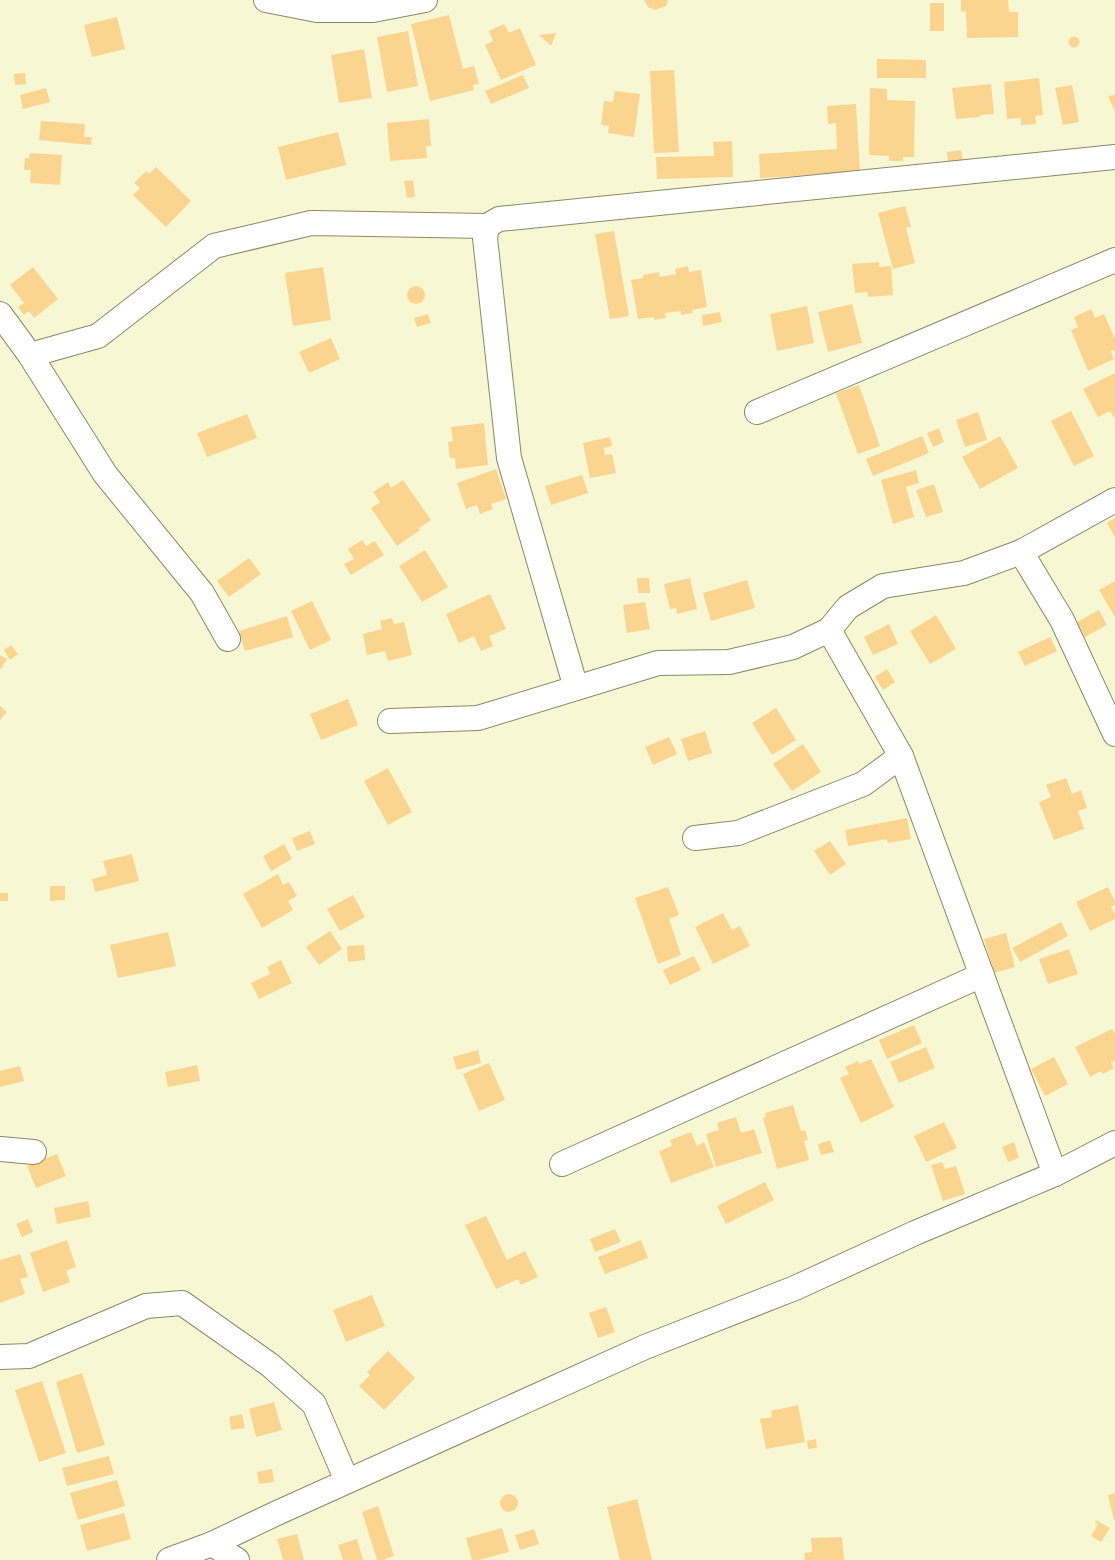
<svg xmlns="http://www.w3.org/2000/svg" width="1115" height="1560" font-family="Jost,sans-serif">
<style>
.building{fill:#fbd58f}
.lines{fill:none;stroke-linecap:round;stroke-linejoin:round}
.street-casing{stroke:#898968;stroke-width:26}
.street{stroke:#fff;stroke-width:24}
</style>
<rect width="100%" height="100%" fill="#f7f7d3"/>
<g class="building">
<path d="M644 0H668L666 6 655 10 648 7Z"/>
<path d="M961 0H1008L1009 12H1018V37L967 38 966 11 961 12Z"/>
<rect x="930" y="3" width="14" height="28"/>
<path d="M449 15 463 69 474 66 479 84 473 85 474 90 430 101 411 24Z"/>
<path d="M117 17 125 49 92 57 84 25Z"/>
<path d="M504 24 509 33 520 28 536 65 501 80 485 45 493 41 489 31Z"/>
<path d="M408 31 418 86 387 92 377 37Z"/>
<path d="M556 33 551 46 539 35Z"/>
<circle cx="1074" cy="42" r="5.5"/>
<path d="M364 49 372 98 339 103 331 55Z"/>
<path d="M877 59 926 60V78H877Z"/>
<path d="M674 70 679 152 654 153 650 71Z"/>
<path d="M25 73 26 84 15 85 14 74Z"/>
<path d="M523 75 529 88 491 104 485 91Z"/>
<path d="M1039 78 1043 115 1035 116 1036 124 1021 125V118L1007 119 1004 82Z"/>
<path d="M991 84 994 114 980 115V117L956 119 952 88Z"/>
<path d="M1072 85 1079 122 1063 125 1055 88Z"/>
<path d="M46 88 50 102 23 109 20 95Z"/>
<path d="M870 88 887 89V100L915 101 914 157H903V161H889V156L869 155Z"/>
<path d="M615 91 640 94 634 137 608 133 609 126 601 125 604 101 613 102Z"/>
<path d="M1115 94V111L1108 97Z"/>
<path d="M856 104 860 172 760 178 759 154 837 149 836 123 828 124 827 106Z"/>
<path d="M429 119 431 146H426L427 158 390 161 387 123Z"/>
<path d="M41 121 85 124 84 137H92L91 145 39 140Z"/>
<path d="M338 132 346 165 286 180 278 147Z"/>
<path d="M732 141 733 177 657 179 656 157 714 156 713 142Z"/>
<path d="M961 150 964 168 949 170 947 152Z"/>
<path d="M30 153 62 155 60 185 30 183 31 170H24L25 158H29Z"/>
<path d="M156 167 191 201 166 227 133 195 140 188 134 183 146 171 149 174Z"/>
<path d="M413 180 415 197 407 198 404 181Z"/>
<path d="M905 206 911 227 906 228 915 263 893 269 878 213Z"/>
<path d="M614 231 629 316 610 319 595 234Z"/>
<path d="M879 262V267L891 266 893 295 868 297 867 292 855 293 852 264Z"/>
<path d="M688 266 689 272 701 270 707 307 692 310 693 313 681 315V311L665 313 666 318 654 320V317L638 319 631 280 643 278V275L659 272 660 277 676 274 675 269Z"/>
<path d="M33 267 58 299 34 318 29 311 24 315 18 307 24 303 10 285Z"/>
<path d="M323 267 331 320 293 326 285 273Z"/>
<circle cx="416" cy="295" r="9"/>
<path d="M852 304 862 343 828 352 818 312Z"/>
<path d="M807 306 814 343 777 351 770 314Z"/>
<path d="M1091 309 1095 318 1104 314 1115 339V350L1111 351 1114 359 1088 371 1071 330 1078 327 1074 317Z"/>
<path d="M720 312 722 322 703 326 702 315Z"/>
<path d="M428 314 431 323 417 327 414 318Z"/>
<path d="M331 338 340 359 309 373 299 352Z"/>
<path d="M1115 373V419L1110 411 1098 417 1083 389Z"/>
<path d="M859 385 880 446 858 454 836 393Z"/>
<path d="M1071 411 1094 456 1074 466 1051 421Z"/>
<path d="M978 412 987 440 965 447 956 420Z"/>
<path d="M247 414 257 438 207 457 197 433Z"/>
<path d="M484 423 488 465 456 469 455 458H450L448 442 453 441 451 427Z"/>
<path d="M939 428 944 442 933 447 927 433Z"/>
<path d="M922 436 929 453 873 476 866 459Z"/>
<path d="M1000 436 1018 468 980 489 962 457Z"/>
<path d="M610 437 612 446 604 448 605 455 612 454 616 473 590 478 583 443Z"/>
<path d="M496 469 506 499 491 504 493 509 480 514 477 505 466 509 457 483Z"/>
<path d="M916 470 919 483 906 487 914 517 893 524 881 480Z"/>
<path d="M582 475 588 493 551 505 545 486Z"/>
<path d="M403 480 431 520 419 528 420 530 397 546 371 508 380 502 373 492 388 482 391 488Z"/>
<path d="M934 484 943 512 926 517 916 490Z"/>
<path d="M1115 518V537L1107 523Z"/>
<path d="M362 540 366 546 375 541 384 555 351 575 344 564 354 559 348 549Z"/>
<path d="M425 550 448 587 422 602 399 566Z"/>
<path d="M249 558 261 574 229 597 217 581Z"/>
<path d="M637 578H649L650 593H638Z"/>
<path d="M690 578 697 609 677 614 676 608 670 609 664 584Z"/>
<path d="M747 580 755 608 711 621 703 593Z"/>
<path d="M1115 581V617L1099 590Z"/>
<path d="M490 594 506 629 489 636 493 646 481 651 474 636 459 643 446 614Z"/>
<path d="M312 601 331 640 310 650 291 611Z"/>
<path d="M645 602 650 629 627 633 623 605Z"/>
<path d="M1099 610 1107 625 1085 637 1077 622Z"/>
<path d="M936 615 956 649 930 664 910 631Z"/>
<path d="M287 616 293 637 245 651 239 631Z"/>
<path d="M392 618 394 624 404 622 412 655 388 661 385 651 367 655 363 634 382 629 380 621Z"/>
<path d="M889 624 898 644 873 655 864 637Z"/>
<path d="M1050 637 1057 651 1025 666 1018 652Z"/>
<path d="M11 645 18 654 10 660 4 650Z"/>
<path d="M0 655 7 659 1 669 0 668Z"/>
<path d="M887 669 895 682 883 690 875 677Z"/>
<path d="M348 699 358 725 321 740 310 714Z"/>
<path d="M0 706 7 712 0 720Z"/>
<path d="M776 708 796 740 772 755 752 723Z"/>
<path d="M705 731 712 753 688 761 681 739Z"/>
<path d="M669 737 677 754 653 765 645 747Z"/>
<path d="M803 744 821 772 792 791 773 764Z"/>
<path d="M388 768 412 812 388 825 364 781Z"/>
<path d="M1066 778 1072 794 1081 790 1087 808 1078 811 1084 829 1054 840 1039 802 1051 797 1046 785Z"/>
<path d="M907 818 911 839 888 843 887 839 848 846 845 830Z"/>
<path d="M310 831 315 844 297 851 292 838Z"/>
<path d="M830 841 846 864 830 875 814 851Z"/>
<path d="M284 844 292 859 271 871 263 856Z"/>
<path d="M132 854 139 881 95 892 92 879 107 875 103 861Z"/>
<path d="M278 874 283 885 289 882 297 896 288 901 293 910 262 928 243 894Z"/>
<path d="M50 886H65V900L50 901Z"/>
<path d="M668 887 679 915 669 919 681 955 658 964 635 898Z"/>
<path d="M1108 887 1115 902V905L1111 907 1115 915V919L1090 931 1076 902Z"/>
<rect x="0" y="893" width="8" height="8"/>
<path d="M353 895 365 917 340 931 327 909Z"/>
<path d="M723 913 732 930 740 926 750 946 713 964 695 927Z"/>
<path d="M1061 922 1068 936 1020 962 1012 948Z"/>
<path d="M330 931 342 949 319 965 306 947Z"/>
<path d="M168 932 176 966 118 978 110 945Z"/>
<path d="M1006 933 1015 967 994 973 984 939Z"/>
<path d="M364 945 365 960 348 962 347 946Z"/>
<path d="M1069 949 1078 974 1048 984 1039 959Z"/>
<path d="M694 956 701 970 670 985 663 970Z"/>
<path d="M281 960 292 983 259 999 251 983 270 974 267 967Z"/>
<path d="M914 1025 922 1043 887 1059 879 1040Z"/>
<path d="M1112 1029 1115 1034V1061L1111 1063 1114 1068 1103 1074 1101 1071 1090 1077 1075 1047Z"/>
<path d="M926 1047 935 1068 899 1083 890 1062Z"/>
<path d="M478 1050 481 1063 457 1070 453 1057Z"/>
<path d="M1054 1057 1068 1084 1045 1096 1031 1069Z"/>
<path d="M871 1059 894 1107 861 1123 840 1078 849 1074 845 1067 858 1061 859 1064Z"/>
<path d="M489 1063 505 1100 479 1111 463 1074Z"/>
<path d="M197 1065 200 1081 168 1087 165 1072Z"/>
<path d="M20 1066 24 1081 0 1087V1071Z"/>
<path d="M793 1105 801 1131 805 1130 808 1140 804 1141 809 1160 777 1169 763 1118 766 1117 765 1113Z"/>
<path d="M736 1117 741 1133 754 1129 762 1153 716 1167 706 1134 719 1130 717 1123Z"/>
<path d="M944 1122 957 1148 926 1162 914 1136Z"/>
<path d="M691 1132 697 1146 704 1142 714 1167 671 1183 659 1151 672 1146 670 1140Z"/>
<path d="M830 1140 834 1152 821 1155 818 1144Z"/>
<path d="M1014 1142 1019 1158 1008 1162 1002 1147Z"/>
<path d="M57 1154 66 1176 36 1188 27 1166Z"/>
<path d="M942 1162 945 1169 956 1166 965 1194 943 1201 931 1165Z"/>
<path d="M765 1182 774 1200 726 1224 717 1206Z"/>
<path d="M88 1201 91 1217 57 1224 54 1208Z"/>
<path d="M486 1216 507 1260 525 1251 538 1277 521 1285 518 1279 496 1289 465 1225Z"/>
<path d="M28 1219 33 1232 22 1237 16 1224Z"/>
<path d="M615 1229 621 1242 595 1252 590 1239Z"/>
<path d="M67 1240 76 1267 66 1271 70 1282 43 1292 30 1253Z"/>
<path d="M641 1240 648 1258 605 1274 598 1257Z"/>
<path d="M20 1254 28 1277 20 1279 25 1294 0 1303V1260Z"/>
<path d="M372 1295 385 1326 346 1342 333 1310Z"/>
<path d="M606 1307 615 1332 598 1338 589 1313Z"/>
<path d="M388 1351 415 1378 384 1410 359 1386 370 1375 367 1372Z"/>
<path d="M82 1373 105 1445 77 1453 56 1382Z"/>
<path d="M42 1381 66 1453 39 1462 15 1390Z"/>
<path d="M274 1402 282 1430 256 1437 249 1409Z"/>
<path d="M798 1405 805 1442 766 1449 760 1419 772 1417 771 1411Z"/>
<path d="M242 1414 245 1428 231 1430 229 1417Z"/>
<path d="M816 1439 817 1448 808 1449 807 1441Z"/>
<path d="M109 1456 114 1474 67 1486 62 1468Z"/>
<path d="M272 1469 274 1482 259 1484 257 1472Z"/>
<path d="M117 1480 125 1506 78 1520 70 1493Z"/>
<path d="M1115 1493V1520H1114L1108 1495Z"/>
<circle cx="509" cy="1503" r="9"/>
<path d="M637 1499 652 1560H620L607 1507Z"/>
<path d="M378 1506 394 1556 383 1560H377L362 1512Z"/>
<path d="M124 1513 131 1539 87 1551 80 1525Z"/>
<path d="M1096 1520 1110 1528 1101 1542 1091 1536 1098 1524 1095 1523Z"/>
<path d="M502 1528 509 1552 479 1560H472L466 1538Z"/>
<path d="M534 1529 539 1544 520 1550 515 1535Z"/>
<path d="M297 1534 304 1560H283L277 1539Z"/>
<path d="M842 1537 844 1560H805L804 1553 812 1552 811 1538Z"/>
<path d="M357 1539 363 1560H343L338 1545Z"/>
</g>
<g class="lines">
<defs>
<g id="street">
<path d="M266 0 317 10H373L425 0"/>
<path d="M0 314 30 355 105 474 202 593 228 639"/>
<path d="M30 355 98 336 214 246 311 223 487 226"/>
<path d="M757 412 1115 260"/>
<path d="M1021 552 1062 620 1115 734"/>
<path d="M829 630 901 756 1055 1174"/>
<path d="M576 688 509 458 485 238 487 226 499 219 1115 157"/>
<path d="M390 721 478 718 658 663 729 662 793 647 829 630 848 607 883 586 964 573 1021 552 1115 500"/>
<path d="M695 838 738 833 863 784 901 756"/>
<path d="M0 1149 34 1152"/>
<path d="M562 1164 982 975"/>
<path d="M0 1357 29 1356 146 1306 182 1303 270 1365 314 1404 347 1481"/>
<path d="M212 1544 237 1560"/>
<path d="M169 1560 212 1544 277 1513 645 1347 795 1288 915 1233 1055 1174 1115 1143"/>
</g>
</defs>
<use href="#street" class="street-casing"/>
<use href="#street" class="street"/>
</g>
</svg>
